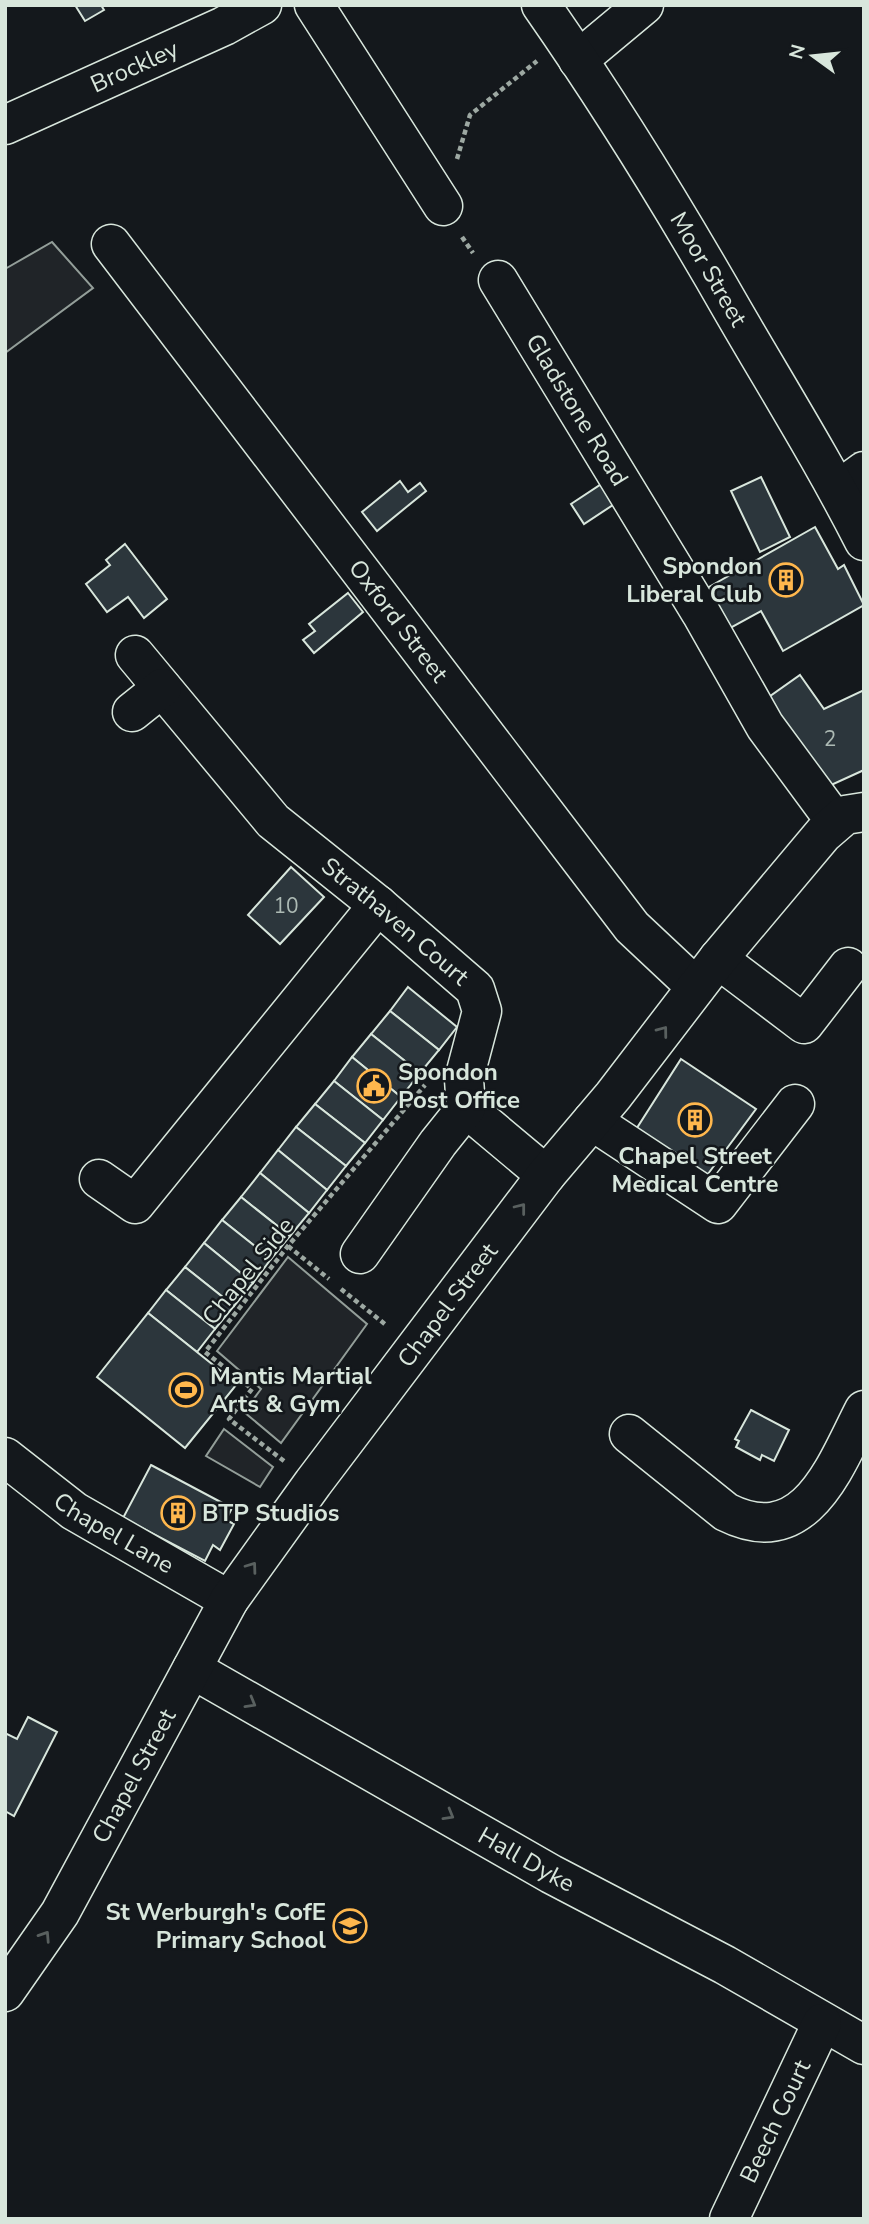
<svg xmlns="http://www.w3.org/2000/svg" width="869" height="2224" font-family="'Nunito Sans',sans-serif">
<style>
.green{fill:#202428;stroke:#939e99;stroke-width:2}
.building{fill:#2c363c;stroke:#d8e6dc;stroke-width:2}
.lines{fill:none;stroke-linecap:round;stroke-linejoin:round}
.minor-casing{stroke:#d8e6dc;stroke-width:41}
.major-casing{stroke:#d8e6dc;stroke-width:41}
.path{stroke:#9da8a2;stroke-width:4.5;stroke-dasharray:5 3.5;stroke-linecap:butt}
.minor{stroke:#14181c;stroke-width:38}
.major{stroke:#14181c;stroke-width:38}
.oneway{stroke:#59605f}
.labels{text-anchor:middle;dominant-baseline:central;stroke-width:5;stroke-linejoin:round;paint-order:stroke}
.number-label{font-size:21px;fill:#adbab4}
.street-label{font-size:24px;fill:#d8e6dc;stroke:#14181c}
.poi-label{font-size:24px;font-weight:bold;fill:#d8e6dc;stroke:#14181c;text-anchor:start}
</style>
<rect width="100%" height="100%" fill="#14181c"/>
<g class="green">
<path d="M52 242 93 288 5 353V269Z"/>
<path d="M288 1257 367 1324 281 1443 244 1412 261 1389 217 1351Z"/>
<path d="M224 1429 273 1467 260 1487 206 1456Z"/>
</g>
<g class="building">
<path d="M75 5H101L104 10 85 21Z"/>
<path d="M761 477 790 537 760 552 731 491Z"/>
<path d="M400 481 408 492 420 483 426 491 377 531 362 512Z"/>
<path d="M606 481 619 501 584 524 571 504Z"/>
<path d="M815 527 838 569 844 565 864 605 783 651 761 611 723 632 700 592Z"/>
<path d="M125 544 167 599 144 618 128 597 107 612 86 584 110 565 106 560Z"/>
<path d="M348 593 363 612 314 653 303 640 315 631 309 624Z"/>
<path d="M800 675 824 709 864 690V770L829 786 766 699Z"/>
<path d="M291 867 324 897 280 944 248 915Z"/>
<path d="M408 987 457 1027 439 1050 390 1011Z"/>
<path d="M390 1011 439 1050 420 1073 371 1034Z"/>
<path d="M371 1034 420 1073 401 1097 352 1057Z"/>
<path d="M352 1057 401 1097 383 1120 334 1081Z"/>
<path d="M681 1059 756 1109 705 1178 635 1131Z"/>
<path d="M334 1081 383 1120 365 1143 315 1104Z"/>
<path d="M315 1104 365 1143 346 1166 296 1127Z"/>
<path d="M296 1127 346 1166 327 1190 278 1150Z"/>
<path d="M278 1150 327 1190 309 1213 260 1173Z"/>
<path d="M260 1173 309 1213 290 1236 241 1197Z"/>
<path d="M241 1197 290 1236 271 1259 222 1220Z"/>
<path d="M222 1220 271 1259 253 1283 204 1243Z"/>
<path d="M204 1243 253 1283 234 1306 185 1267Z"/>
<path d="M185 1267 234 1306 215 1329 166 1290Z"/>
<path d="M166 1290 215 1329 197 1352 148 1313Z"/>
<path d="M148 1313 237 1384 185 1448 97 1377Z"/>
<path d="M751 1410 789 1430 774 1461 762 1455 760 1460 736 1447 739 1441 735 1439Z"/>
<path d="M151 1465 232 1508 226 1520 234 1524 220 1550 213 1545 205 1561 123 1518Z"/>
<path d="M28 1717 57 1732 14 1816 5 1811V1733L17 1739Z"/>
</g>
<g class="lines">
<defs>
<g id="minor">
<path d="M314 5 443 206"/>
<path d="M578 60 644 5"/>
<path id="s1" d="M5 125 224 26 262 5"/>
<path id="s2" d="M111 244 632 927 696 987"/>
<path id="s3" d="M498 280 701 613 765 726 835 821"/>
<path d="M838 490 864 471"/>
<path id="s4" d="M135 655 273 821 378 905 475 989 482 1011 464 1079 466 1108 546 1175"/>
<path d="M132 712 162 688"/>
<path d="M718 959 804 1024 848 967"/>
<path d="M592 1121 718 1204 795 1104"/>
<path d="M99 1179 135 1204 378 905"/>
<path d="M360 1254 438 1143 466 1108"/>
<path d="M629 1434 726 1512C806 1552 835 1466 864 1410"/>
<path id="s5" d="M5 1457 74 1511 229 1600"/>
<path id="s6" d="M192 1669 551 1874 725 1965 864 2045"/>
<path id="s7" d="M5 1992 60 1913 229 1600 313 1483 546 1175 613 1096 718 959 823 834 845 815 864 812"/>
<path id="s8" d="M729 2219 822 2023"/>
</g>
<g id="major">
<path id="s9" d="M541 5C610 104 673 206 733 311 777 387 824 462 864 541"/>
</g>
</defs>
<use href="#minor" class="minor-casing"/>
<use href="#major" class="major-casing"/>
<g class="path">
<path d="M457 159 470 115 537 61"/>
<path d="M462 237 473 253"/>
<path d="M288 1246 329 1279"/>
<path d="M341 1289 386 1325"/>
<path d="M284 1461 229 1419 252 1389 205 1352 288 1246 425 1085"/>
</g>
<use href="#minor" class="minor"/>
<use href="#major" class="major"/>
</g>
<defs><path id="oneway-chevron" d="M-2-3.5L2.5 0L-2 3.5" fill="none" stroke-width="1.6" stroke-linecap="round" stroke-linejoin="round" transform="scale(1.75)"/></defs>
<g class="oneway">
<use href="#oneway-chevron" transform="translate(663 1031) rotate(-53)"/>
<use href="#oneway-chevron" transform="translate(521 1208) rotate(-52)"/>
<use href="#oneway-chevron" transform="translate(252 1567) rotate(-54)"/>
<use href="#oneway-chevron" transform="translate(251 1703) rotate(30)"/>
<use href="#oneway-chevron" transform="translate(449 1815) rotate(30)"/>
<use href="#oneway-chevron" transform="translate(45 1936) rotate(-57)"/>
</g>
<defs>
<symbol id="building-ring" viewBox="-11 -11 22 22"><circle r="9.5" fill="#14181c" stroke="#ffb74d" stroke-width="1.5"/><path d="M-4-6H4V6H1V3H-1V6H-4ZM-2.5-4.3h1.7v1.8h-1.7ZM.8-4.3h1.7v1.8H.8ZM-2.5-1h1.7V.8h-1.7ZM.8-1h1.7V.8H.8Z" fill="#ffb74d"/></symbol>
<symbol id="civic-ring" viewBox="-11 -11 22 22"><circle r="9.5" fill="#14181c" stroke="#ffb74d" stroke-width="1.5"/><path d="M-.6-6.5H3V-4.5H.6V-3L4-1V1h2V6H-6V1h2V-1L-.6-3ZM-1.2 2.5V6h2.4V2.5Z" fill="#ffb74d"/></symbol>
<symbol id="stadium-ring" viewBox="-11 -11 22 22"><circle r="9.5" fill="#14181c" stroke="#ffb74d" stroke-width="1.5"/><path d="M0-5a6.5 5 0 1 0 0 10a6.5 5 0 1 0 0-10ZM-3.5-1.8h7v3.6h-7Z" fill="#ffb74d"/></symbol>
<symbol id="school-ring" viewBox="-11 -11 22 22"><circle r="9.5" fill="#14181c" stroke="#ffb74d" stroke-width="1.5"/><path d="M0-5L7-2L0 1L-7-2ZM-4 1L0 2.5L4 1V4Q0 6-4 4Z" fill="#ffb74d"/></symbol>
</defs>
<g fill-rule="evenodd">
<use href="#building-ring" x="767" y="561" width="38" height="38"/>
<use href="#civic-ring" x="355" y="1067" width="38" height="38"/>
<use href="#building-ring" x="676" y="1101" width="38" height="38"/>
<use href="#stadium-ring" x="167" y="1371" width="38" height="38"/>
<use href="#building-ring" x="159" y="1494" width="38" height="38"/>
<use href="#school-ring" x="331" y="1907" width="38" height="38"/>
</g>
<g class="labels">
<g class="number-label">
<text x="830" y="739">2</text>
<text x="286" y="906">10</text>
</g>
<g class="street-label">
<text stroke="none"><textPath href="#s1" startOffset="142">Brockley</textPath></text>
<text stroke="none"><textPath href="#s9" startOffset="313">Moor Street</textPath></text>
<text stroke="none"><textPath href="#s3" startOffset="152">Gladstone Road</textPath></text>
<text stroke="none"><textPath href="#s2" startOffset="474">Oxford Street</textPath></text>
<text stroke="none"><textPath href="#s4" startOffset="374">Strathaven Court</textPath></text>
<text transform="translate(248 1271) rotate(-51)">Chapel Side</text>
<text stroke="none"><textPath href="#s7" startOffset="819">Chapel Street</textPath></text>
<text stroke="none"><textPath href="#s5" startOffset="133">Chapel Lane</textPath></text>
<text stroke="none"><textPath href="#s7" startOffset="252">Chapel Street</textPath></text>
<text stroke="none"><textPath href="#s6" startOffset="385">Hall Dyke</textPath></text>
<text stroke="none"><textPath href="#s8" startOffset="108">Beech Court</textPath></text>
</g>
<g class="poi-label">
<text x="762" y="566" text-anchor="end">Spondon<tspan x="762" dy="28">Liberal Club</tspan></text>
<text x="398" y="1072">Spondon<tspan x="398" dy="28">Post Office</tspan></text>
<text x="695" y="1156" text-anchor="middle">Chapel Street<tspan x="695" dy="28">Medical Centre</tspan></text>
<text x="210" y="1376">Mantis Martial<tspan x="210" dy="28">Arts &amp; Gym</tspan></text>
<text x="202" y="1513">BTP Studios</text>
<text x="326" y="1912" text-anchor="end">St Werburgh's CofE<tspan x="326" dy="28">Primary School</tspan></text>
</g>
</g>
<rect width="869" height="2224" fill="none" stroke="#d8e6dc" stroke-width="14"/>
<g transform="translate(813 56) rotate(285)" stroke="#14181c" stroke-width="5" paint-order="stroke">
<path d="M0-5L12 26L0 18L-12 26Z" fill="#d8e6dc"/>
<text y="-10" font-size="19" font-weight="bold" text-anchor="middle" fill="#d8e6dc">N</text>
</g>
</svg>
